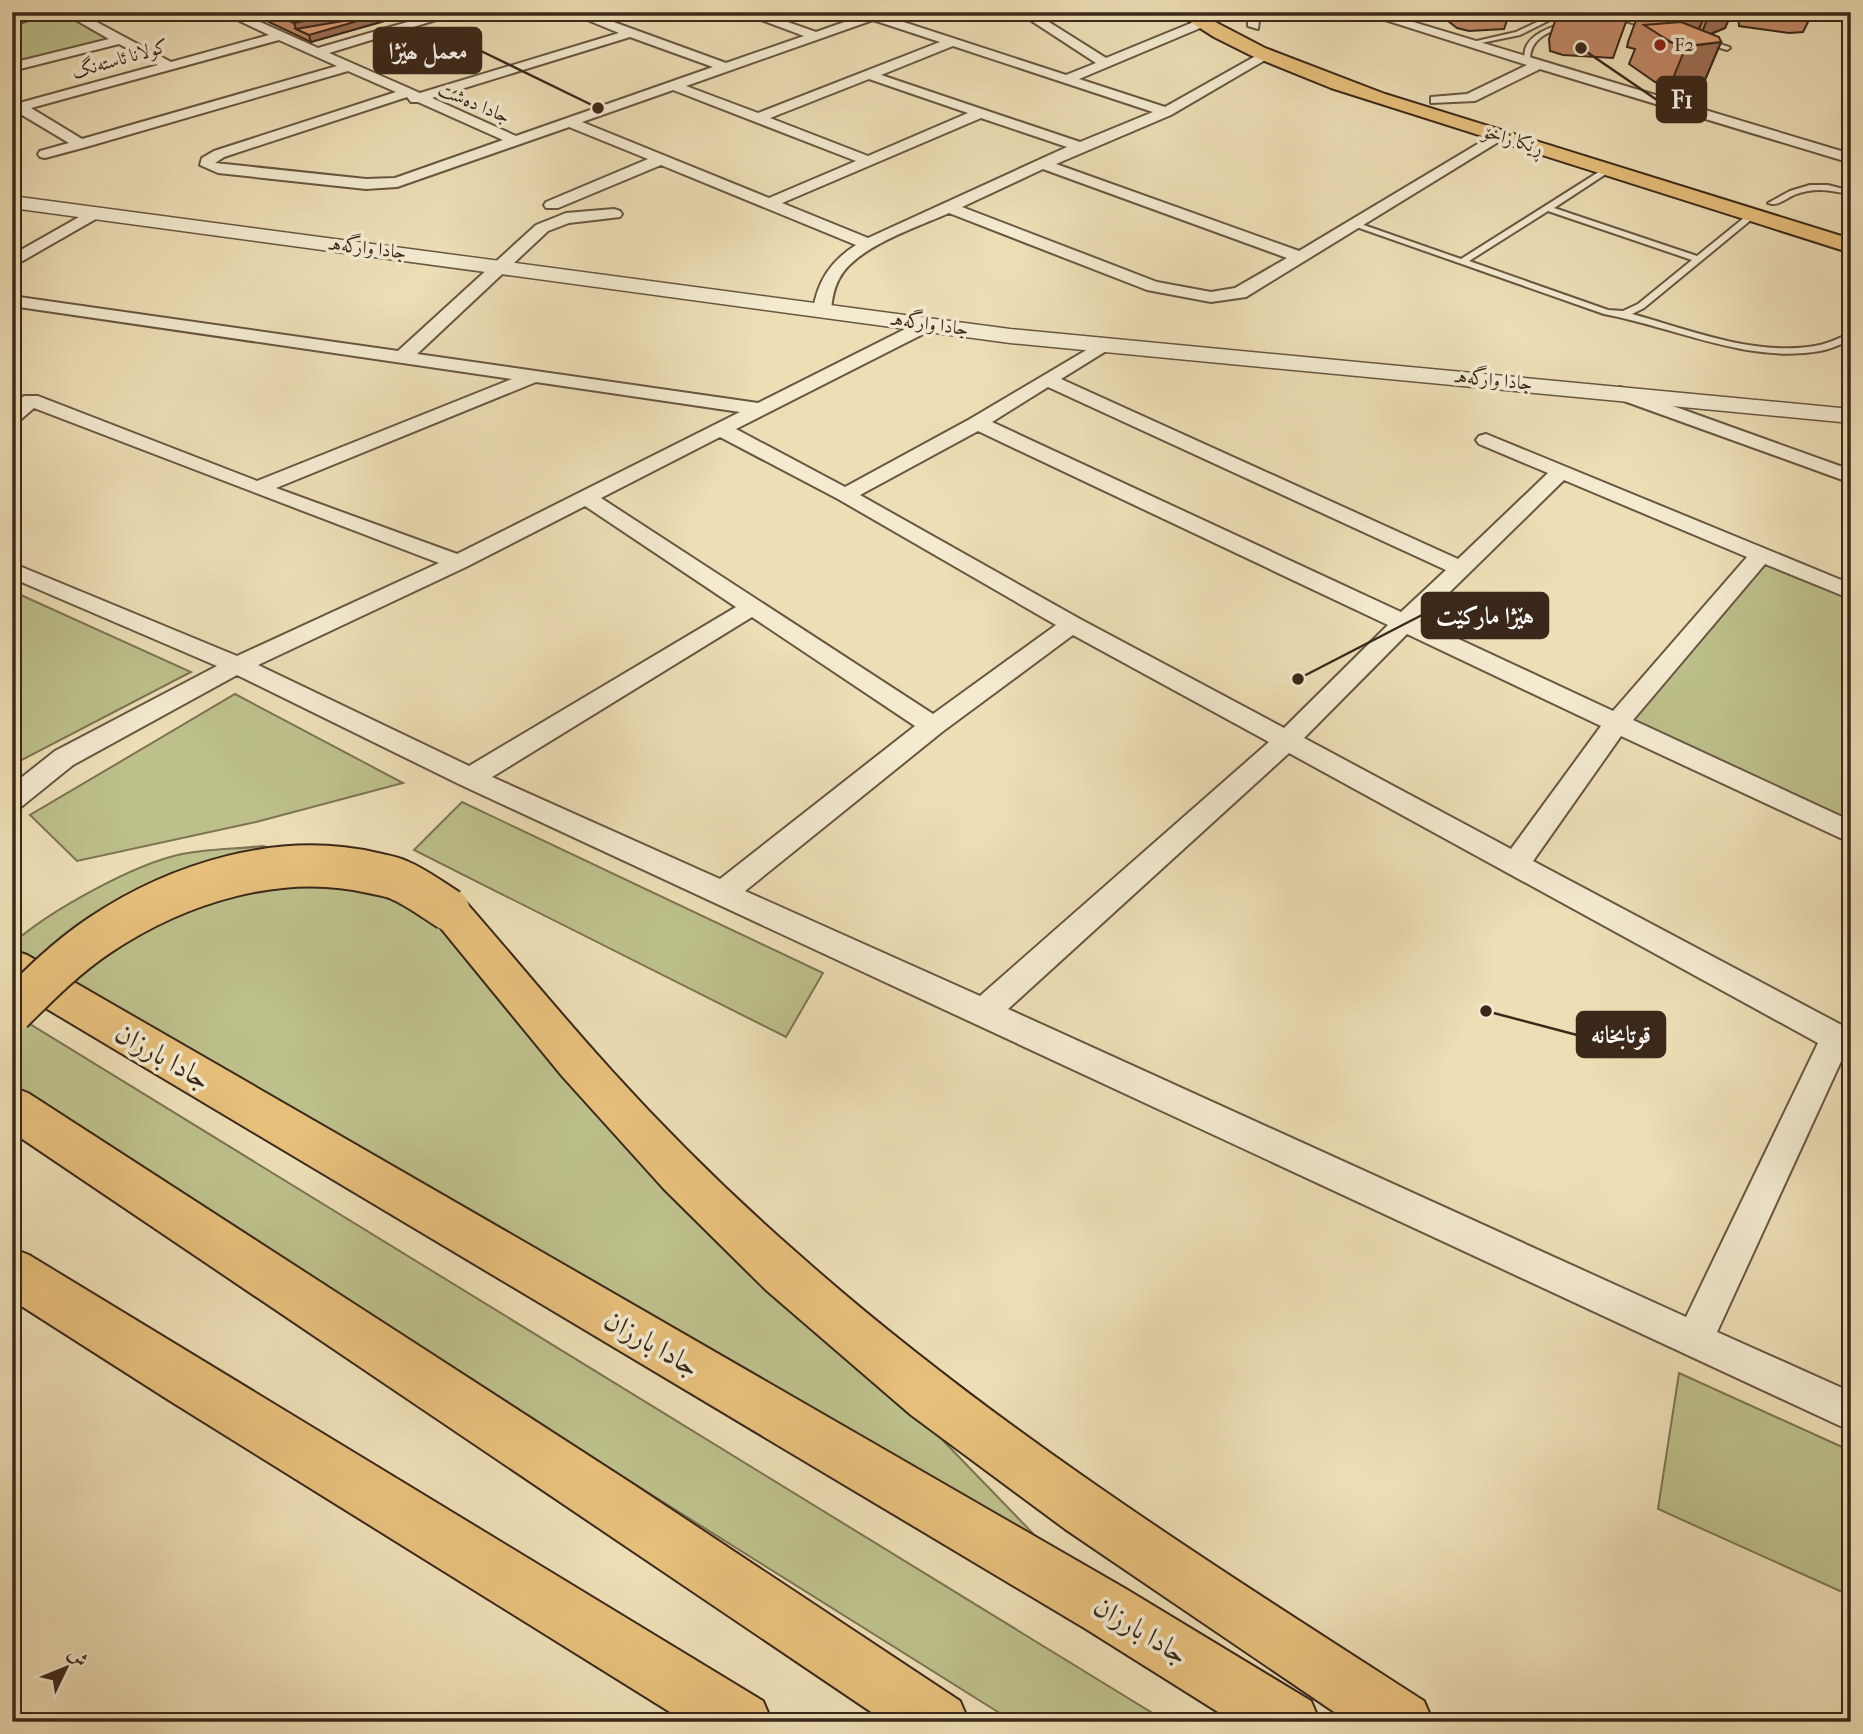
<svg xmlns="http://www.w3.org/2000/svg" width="1863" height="1734" font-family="'IM FELL French Canon',Amiri,serif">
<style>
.green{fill:#bdc08b;stroke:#7c7452;stroke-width:2}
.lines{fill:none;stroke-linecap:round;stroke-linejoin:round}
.service-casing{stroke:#685641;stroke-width:4}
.minor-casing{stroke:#685641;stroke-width:4}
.tertiary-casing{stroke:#685641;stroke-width:3}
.trunk-casing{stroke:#3b281a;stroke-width:4}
.motorway-casing{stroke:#3b281a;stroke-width:4}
.service{fill:#f3ead0;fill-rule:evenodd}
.minor{fill:#f3ead0;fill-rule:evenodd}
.tertiary{fill:#f3ead0;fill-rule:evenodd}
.trunk{fill:#e6bf7b;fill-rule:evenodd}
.motorway{fill:#e6bf7b;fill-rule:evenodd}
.motorway-bridge-casing{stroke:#3b281a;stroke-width:45;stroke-linecap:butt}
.motorway-bridge{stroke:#e6bf7b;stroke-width:41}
.wall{fill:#c18967;stroke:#3b281a;stroke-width:2}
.shaded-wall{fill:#9d6f54;stroke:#3b281a;stroke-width:2}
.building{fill:#e09f78;stroke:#3b281a;stroke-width:2}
.poi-dot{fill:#8f2418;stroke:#f3ead0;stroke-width:2.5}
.labels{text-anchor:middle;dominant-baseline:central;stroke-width:7;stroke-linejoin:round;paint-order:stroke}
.far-poi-label{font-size:19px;fill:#3b281a;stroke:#f3ead0;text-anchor:start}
.far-street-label{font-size:19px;fill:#3b281a;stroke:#f3ead0}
.near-street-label{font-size:28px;fill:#3b281a;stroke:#f3ead0}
.leader{fill:none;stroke:#3b281a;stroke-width:2.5}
.callout-dot{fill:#3b281a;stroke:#f3ead0;stroke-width:2.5}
.callout{fill:#3b281a;stroke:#3b281a;stroke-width:2.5}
.callout-label{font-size:24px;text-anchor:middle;font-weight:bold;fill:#fff}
</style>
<rect width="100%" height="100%" fill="#eddeb6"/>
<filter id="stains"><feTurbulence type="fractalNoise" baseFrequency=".00286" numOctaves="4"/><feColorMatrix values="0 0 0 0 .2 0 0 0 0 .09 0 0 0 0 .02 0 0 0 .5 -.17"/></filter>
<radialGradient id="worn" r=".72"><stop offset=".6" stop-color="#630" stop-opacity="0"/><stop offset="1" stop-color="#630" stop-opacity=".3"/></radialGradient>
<g class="green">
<path d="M49 12H68L120 40 12 67V21Z"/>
<path d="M1761 555 1851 592V833L1617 722Z"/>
<path d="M12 591 191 672 12 765Z"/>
<path d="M235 694 403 783 256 822 77 861 30 815Z"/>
<path d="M462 802 823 973 786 1037 414 850Z"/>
<path d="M262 846 341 863 453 934 1106 1609 12 967V944C49 911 134 864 182 854 208 849 236 849 262 846Z"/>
<path d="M12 1013 1167 1722H1014L505 1403 12 1088Z"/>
<path d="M1679 1373 1851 1451V1596L1658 1509Z"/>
</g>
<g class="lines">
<defs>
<g id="service">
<path d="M1558 12H1566L1520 35 1471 45 1468 43 1516 32Z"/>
<path d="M1598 12H1608L1656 28 1651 29Z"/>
<path d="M1569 21 1571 24C1552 31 1530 36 1530 60L1525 61C1520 36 1549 28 1569 21Z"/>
<path d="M1703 39 1729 47 1730 48 1727 50 1701 42Z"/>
<path d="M1605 168 1612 170 1554 208 1697 256 1750 213 1757 215 1644 308 1632 314C1691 330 1758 358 1820 345 1830 343 1840 337 1851 334V340C1841 344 1831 349 1820 351 1748 364 1674 327 1604 314L1348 224 1355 222 1461 259ZM1548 211 1692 260 1638 304 1623 311 1608 310 1469 261Z"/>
<path d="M1810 185H1828L1851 191V195C1831 190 1814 187 1794 195 1785 199 1777 207 1768 203L1790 191Z"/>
</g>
<g id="minor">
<path d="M33 12H55L12 25V17Z"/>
<path d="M62 12H78L171 62 269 35 221 12H238L318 48 442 12H462L329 53 420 93 619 33 568 12H586L726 63 804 36 740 12H759L816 32 873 12H891L885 16 1066 75 1096 63 1018 12H1033L1106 58 1201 19 1205 20V26L1079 79 1165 107 1261 53 1266 52 1272 56 1171 115 1056 164 1299 251 1496 133 1501 132 1508 136 1246 297 1211 302 1147 290 949 213C918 227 855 247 839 279 834 288 832 299 831 310L822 315 813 310C818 280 831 261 856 245L661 165 558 208H546L544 205 546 202 648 159 569 127 397 187 366 189 218 173 200 165 202 158 214 151 396 92 348 71 86 147 45 158 40 157 38 154 40 151 69 143 17 112 12 113V105L158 65 119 44 12 71V63L109 39ZM873 20 940 42 758 113 686 86ZM630 37 713 67 516 136 432 98ZM279 40 337 66 82 139 31 108ZM953 46 1153 112 1080 142 881 75ZM869 79 968 113 868 156 770 118ZM673 90 856 161 769 198 582 122ZM407 97 411 102H418L503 140 395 178 366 179 215 163 224 157ZM981 118 1067 147 868 238 782 203ZM1043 169 1287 258 1235 288 1211 292 1157 282 962 207Z"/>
<path d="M1248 12H1260L1258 29 1248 26Z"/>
<path d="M1360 12H1380L1851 154V163L1540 69 1475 101 1431 103V97L1467 94 1527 65Z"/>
<path d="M95 208 103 213 101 216 12 267V255Z"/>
<path d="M614 209 620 211 622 214 620 217 569 223 548 231 417 354 758 403 923 320H935L938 324 935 328 736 429 845 487 970 419 1105 339 1114 344 1111 348 1061 379 1458 559 1548 473 1479 444 1476 440 1479 436 1486 434 1851 584V599L1765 564 1633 720 1851 821V843L1621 736 1533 861 1851 1030V1059L1843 1057 1717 1332 1851 1392V1431L461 785 237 675 73 765 21 807 12 810V785L55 751 217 666 12 578V563L237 656 439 563 34 408 19 421 12 423V406L24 396H38L257 481 512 379 12 306V296L398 351 536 225 566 213ZM536 382 740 412 457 554 276 488ZM1048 387 1446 570 1401 612 992 422ZM978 431 1388 625 1284 728 1080 619 860 495ZM720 437 838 499 1056 625 933 714 601 498ZM1564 480 1747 557 1613 711 1420 621ZM585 506 736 607 469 766 258 665 466 567ZM752 617 915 726 720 879 492 777ZM1407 634 1601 726 1511 849 1304 738ZM1073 635 1269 742 980 996 745 891 942 732ZM1289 753 1818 1043 1686 1317 1008 1009Z"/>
<path d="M1620 387 1851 470V483L1613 397 1610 393Z"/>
</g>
<path id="tertiary" d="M12 196 1010 329 1851 409V423L1010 343 12 208Z"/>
<path id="trunk" d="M1175 12H1196L1265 48 1385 94 1851 239V253L1331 88 1252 56 1214 37Z"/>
<g id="motorway">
<path d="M449 894 463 899C513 956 561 1015 612 1071 670 1135 732 1196 797 1253 989 1424 1208 1562 1424 1701L1433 1722H1349L1065 1529 911 1415 766 1290 664 1189 562 1076 435 921 429 910 435 899Z"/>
<path d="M12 950 27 955 1126 1589 1311 1701 1320 1722H1234L1086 1629 12 988Z"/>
<path d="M12 1087 28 1093 631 1483 960 1701 969 1722H886L12 1132Z"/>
<path d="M12 1248 29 1255 763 1701 772 1722H686L167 1399 12 1300Z"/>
</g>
</defs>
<use href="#service" class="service-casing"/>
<use href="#minor" class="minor-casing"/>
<use href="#tertiary" class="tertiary-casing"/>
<use href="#trunk" class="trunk-casing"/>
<use href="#motorway" class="motorway-casing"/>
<use href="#service" class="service"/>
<use href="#minor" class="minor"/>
<use href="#tertiary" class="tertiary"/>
<use href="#trunk" class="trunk"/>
<use href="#motorway" class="motorway"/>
<defs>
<path id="motorway-bridge" d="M12 1012C40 984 67 957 100 935 178 883 280 851 373 873 381 875 391 876 399 880 416 887 433 900 449 910"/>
</defs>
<use href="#motorway-bridge" class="motorway-bridge-casing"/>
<use href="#motorway-bridge" class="motorway-bridge"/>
</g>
<g class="wall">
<path d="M248 12H389L391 19 311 42Z"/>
<path d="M1510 12 1504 29 1469 31 1457 28 1443 17V13Z"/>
<path d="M1558 12H1627V19L1613 58 1563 55 1550 51 1549 39Z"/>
<path d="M1639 12H1732L1725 28 1711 34 1721 42 1704 82 1670 86 1655 82 1629 64 1635 49 1627 47 1628 42Z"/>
<path d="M1738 12H1813L1803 32 1789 33 1739 26 1738 14Z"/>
</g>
<g class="shaded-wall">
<path d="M273 12H389L391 19 311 42 309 35 296 29 294 23Z"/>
<path d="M1701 12H1706L1692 46 1721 42 1704 82 1670 86 1686 46 1670 42 1679 18Z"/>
<path d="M1710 12H1732L1725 28 1700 38Z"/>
</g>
<g class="building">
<path d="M279 12H346L347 13 294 23 273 13Z"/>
<path d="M346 12H389L309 35 296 29 349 20Z"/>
<path d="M1563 12H1627V19L1576 17Z"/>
<path d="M1655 12H1701L1693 17 1679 18Z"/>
<path d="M1681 22 1719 37 1721 42 1686 46 1671 42 1644 25Z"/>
</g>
<circle class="poi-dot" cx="1660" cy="45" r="7"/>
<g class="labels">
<g class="far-poi-label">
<text x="1674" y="45">F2</text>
</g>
<g class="far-street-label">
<text transform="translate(120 59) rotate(-16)">کولانا ئاستەنگ</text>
<text transform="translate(474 103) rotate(23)">جادا دەشت</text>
<text transform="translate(1513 140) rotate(17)">ڕێکا زاخۆ</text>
<text transform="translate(368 248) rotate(7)">جادا وارگه‌هـ</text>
<text transform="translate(930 324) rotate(8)">جادا وارگه‌هـ</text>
<text transform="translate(1494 380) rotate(6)">جادا وارگه‌هـ</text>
</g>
<g class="near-street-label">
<text transform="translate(163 1056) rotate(30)">جادا بارزان</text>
<text transform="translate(652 1343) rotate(30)">جادا بارزان</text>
<text transform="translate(1141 1630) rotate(31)">جادا بارزان</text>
</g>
</g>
<path class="leader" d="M598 108L481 51M1581 48L1657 100M1298 679L1422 615M1486 1011L1577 1035"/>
<g class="callout-dot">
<circle cx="598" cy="108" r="7"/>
<circle cx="1581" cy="48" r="7"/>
<circle cx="1298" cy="679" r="7"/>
<circle cx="1486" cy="1011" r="7"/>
</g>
<g class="callout">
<rect x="374" y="28" width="107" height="45" rx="7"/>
<rect x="1657" y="77" width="49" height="45" rx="7"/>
<rect x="1422" y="593" width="126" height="45" rx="7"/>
<rect x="1577" y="1012" width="88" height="45" rx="7"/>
</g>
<g class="callout-label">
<text x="428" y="59">معمل ھێژا</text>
<text x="1682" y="108">F1</text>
<text x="1485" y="624">هێژا ماركێت</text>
<text x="1621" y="1043">قوتابخانه</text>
</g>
<rect width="1863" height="1734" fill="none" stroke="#eddeb6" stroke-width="42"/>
<rect x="14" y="14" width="1835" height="1706" fill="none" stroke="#3b281a" stroke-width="3.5"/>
<rect x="21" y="21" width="1821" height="1692" fill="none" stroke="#3b281a" stroke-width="2"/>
<g transform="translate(66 1668) rotate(47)" stroke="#f3ead0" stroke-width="5" paint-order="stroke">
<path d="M0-5L12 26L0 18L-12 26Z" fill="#3b281a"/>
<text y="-10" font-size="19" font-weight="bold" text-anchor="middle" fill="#3b281a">ش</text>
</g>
<rect width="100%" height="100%" filter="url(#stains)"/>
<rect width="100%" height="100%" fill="url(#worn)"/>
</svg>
